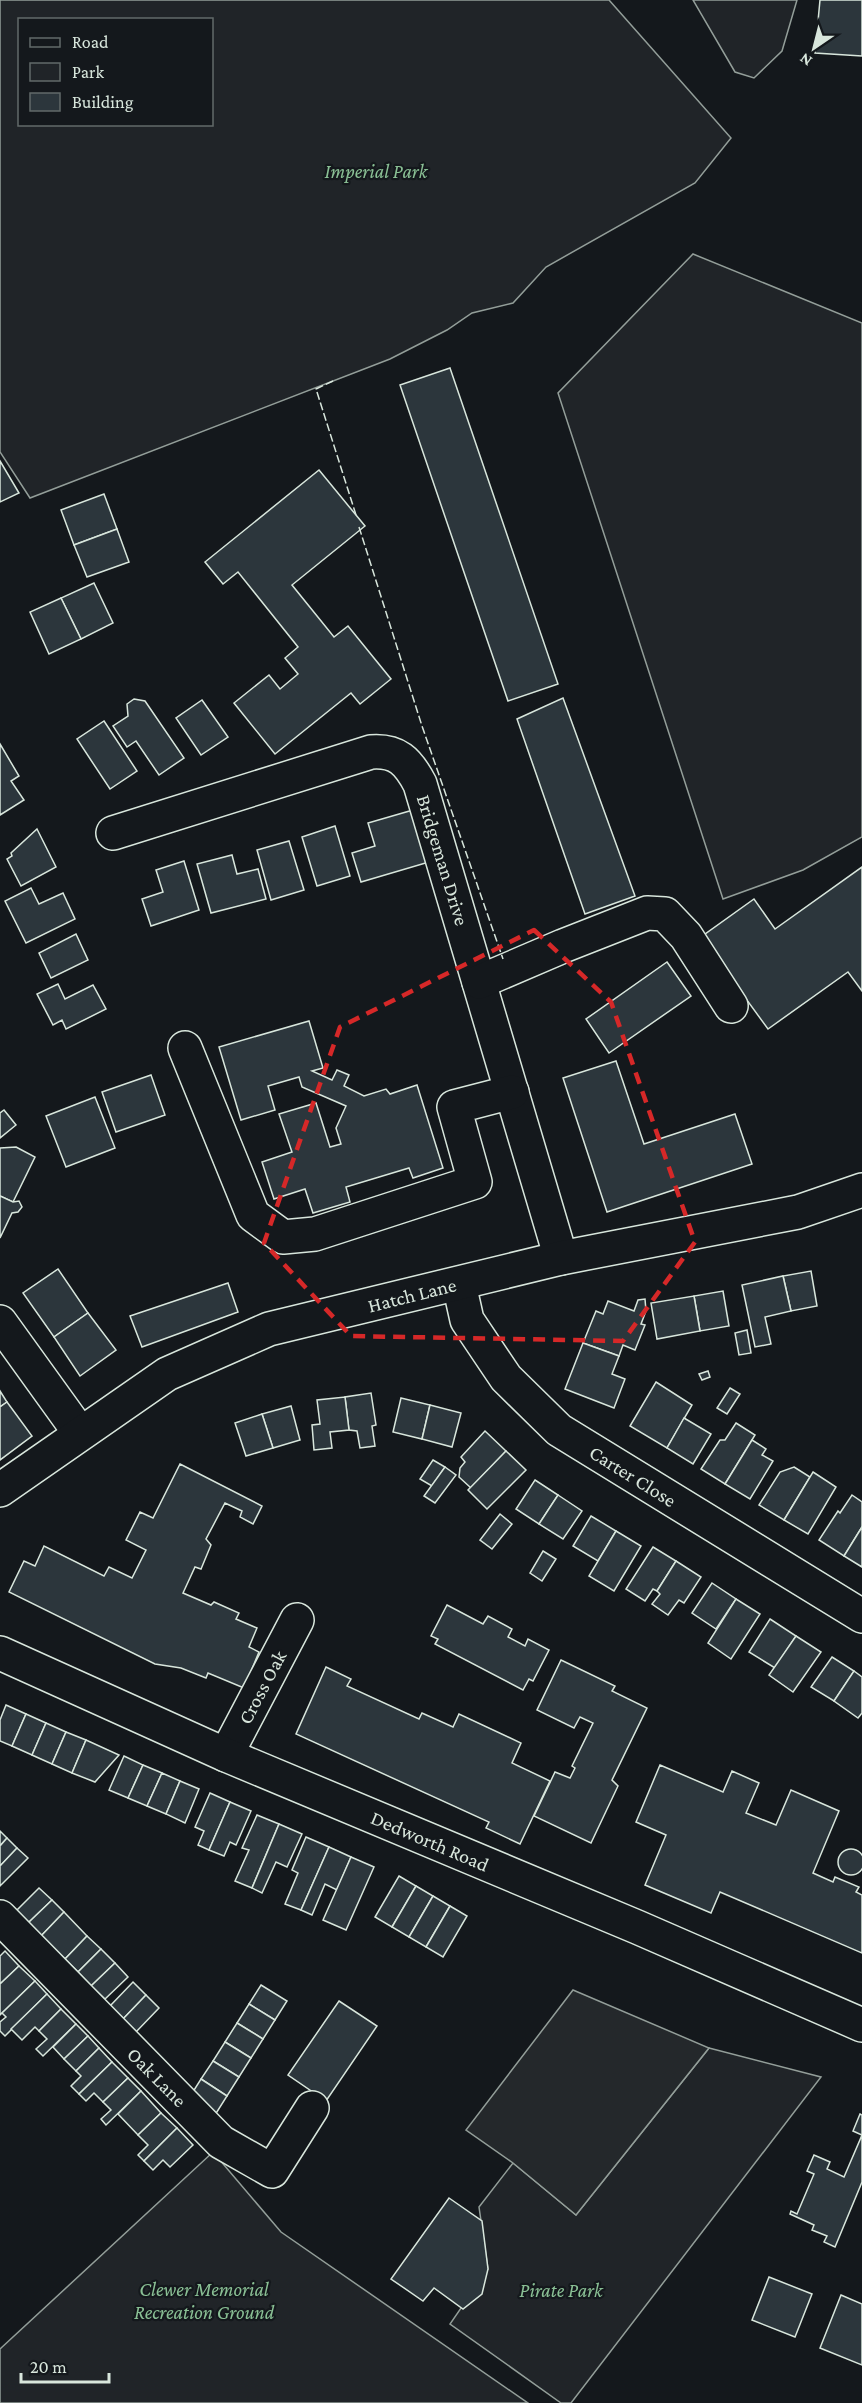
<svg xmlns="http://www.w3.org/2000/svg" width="862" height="2403" font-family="'Crimson Pro',serif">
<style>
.green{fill:#202428;stroke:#939e99;stroke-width:1.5;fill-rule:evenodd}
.parking{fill:#24282b;stroke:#939e99;stroke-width:1.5}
.building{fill:#2c363c;stroke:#d8e6dc;stroke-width:1.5}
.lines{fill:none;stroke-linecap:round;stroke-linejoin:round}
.minor-casing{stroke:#d8e6dc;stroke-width:36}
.major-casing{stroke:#d8e6dc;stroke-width:36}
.minor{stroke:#14181c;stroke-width:33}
.major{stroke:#14181c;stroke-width:33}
.fence{stroke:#d8e6dc;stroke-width:1.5;stroke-dasharray:8 3;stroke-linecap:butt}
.marked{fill:none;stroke:#d62828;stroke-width:4.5;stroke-dasharray:12 8;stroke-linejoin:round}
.labels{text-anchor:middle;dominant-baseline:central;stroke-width:4.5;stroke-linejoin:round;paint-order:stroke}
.park-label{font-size:20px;font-style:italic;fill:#8ac095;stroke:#14181c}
.street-label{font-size:20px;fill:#d8e6dc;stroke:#14181c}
</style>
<rect width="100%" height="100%" fill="#14181c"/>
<g class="green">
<path d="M0 0H609L731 138 695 183 546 267 513 303 472 313 447 330 390 359 30 498 0 452ZM20 20H212V124H20Z"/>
<path d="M693 0H797L782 51 754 78 735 72Z"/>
<path d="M693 254 862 323V837L803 870 723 899 558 393Z"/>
<path d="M709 2048 821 2077 571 2403H561L450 2324 488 2269 479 2207 513 2163 576 2215Z"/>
<path d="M213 2152 281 2232 528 2403H0V2349Z"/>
</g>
<path class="parking" d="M573 1990 709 2048 576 2215 513 2163 466 2130Z"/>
<g class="building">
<path d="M820 0H862V56L815 53Z"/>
<path d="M450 368 558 684 508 701 400 385Z"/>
<path d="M0 461 19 493 0 502Z"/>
<path d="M319 470 365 526 292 585 334 637 348 626 391 679 360 704 351 693 275 754 234 703 269 675 280 689 298 674 285 658 298 647 238 572 223 584 205 562Z"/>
<path d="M104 494 117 529 74 545 61 510Z"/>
<path d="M117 529 129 562 87 577 74 545Z"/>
<path d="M94 583 113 623 81 639 61 598Z"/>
<path d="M61 598 81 639 49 654 30 612Z"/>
<path d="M563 698 635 896 585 914 517 719Z"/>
<path d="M134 699 145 701 184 758 159 775 136 741 127 747 113 726 128 716 127 704Z"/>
<path d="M202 700 228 737 201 755 176 718Z"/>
<path d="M104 721 137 771 110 789 77 739Z"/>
<path d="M0 744 19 776 11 781 24 800 0 815Z"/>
<path d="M413 810 429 862 361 882 352 853 375 846 368 823Z"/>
<path d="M335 826 350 876 317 886 302 837Z"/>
<path d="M37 829 56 867 21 886 7 859 12 856 11 853Z"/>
<path d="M289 841 304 890 271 900 257 850Z"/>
<path d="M232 855 237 874 258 869 266 899 211 913 197 864Z"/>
<path d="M184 861 199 910 151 926 142 899 163 892 156 870Z"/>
<path d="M862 867V991L848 972 768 1029 701 937 754 899 775 929Z"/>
<path d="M31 888 39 904 63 893 75 919 26 943 5 901Z"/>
<path d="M76 934 88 960 51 978 39 953Z"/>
<path d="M667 962 691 996 609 1053 586 1019Z"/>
<path d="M58 984 65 999 93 985 106 1009 66 1029 62 1020 53 1025 37 994Z"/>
<path d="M309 1021 323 1068 312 1071 332 1080 337 1070 349 1075 344 1086 364 1096 386 1089 390 1094 417 1085 443 1168 413 1178 409 1168 346 1187 350 1202 313 1213 305 1189 274 1199 262 1162 292 1152 279 1114 316 1103 330 1147 341 1144 336 1128 346 1106 302 1087 299 1077 268 1086 275 1110 241 1120 219 1047Z"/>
<path d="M616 1061 644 1144 735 1114 752 1164 607 1212 563 1078Z"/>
<path d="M151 1075 165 1115 116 1132 102 1092Z"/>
<path d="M95 1097 115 1148 66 1167 46 1116Z"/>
<path d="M4 1110 16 1125 0 1138V1113Z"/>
<path d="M16 1147 35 1157 13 1202 0 1196V1148Z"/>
<path d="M0 1196 13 1202 19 1201 22 1207 18 1212 12 1213 0 1238Z"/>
<path d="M58 1269 88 1313 54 1337 23 1293Z"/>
<path d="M811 1271 817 1306 791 1311 783 1276Z"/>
<path d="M783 1276 791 1311 765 1317 771 1344 755 1347 742 1285Z"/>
<path d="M228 1283 238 1312 142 1347 130 1316Z"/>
<path d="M723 1291 729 1326 700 1331 694 1296Z"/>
<path d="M694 1296 700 1331 657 1339 651 1303Z"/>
<path d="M645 1299 646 1311 641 1324 645 1325 635 1350 623 1345 619 1356 583 1343 596 1311 603 1314 608 1301 634 1311 638 1300Z"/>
<path d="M88 1313 116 1350 80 1376 54 1337Z"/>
<path d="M747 1330 751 1353 739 1355 735 1333Z"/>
<path d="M583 1343 619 1356 612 1374 625 1379 614 1408 565 1389Z"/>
<path d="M708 1371 710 1377 702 1380 699 1374Z"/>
<path d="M656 1382 692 1405 667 1448 630 1426Z"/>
<path d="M730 1388 740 1394 727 1414 717 1408Z"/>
<path d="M0 1391 7 1402 0 1407Z"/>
<path d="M371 1393 376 1425 372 1426 375 1446 360 1448 357 1431 349 1430 345 1397Z"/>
<path d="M345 1397 349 1430 330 1432 332 1448 314 1450 312 1425 320 1424 317 1400Z"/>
<path d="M401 1398 430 1405 422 1439 393 1432Z"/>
<path d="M7 1402 32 1436 0 1460V1407Z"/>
<path d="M430 1405 461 1413 452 1447 422 1439Z"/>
<path d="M291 1406 300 1440 273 1448 262 1414Z"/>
<path d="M262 1414 273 1448 246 1456 235 1423Z"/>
<path d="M684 1418 711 1434 693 1464 667 1448Z"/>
<path d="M736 1423 755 1435 725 1484 701 1469 720 1440H725Z"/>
<path d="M485 1431 506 1451 471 1488 459 1477 460 1468 465 1462 461 1457Z"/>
<path d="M752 1440 766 1449 762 1455 773 1461 750 1499 725 1484Z"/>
<path d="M506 1451 526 1470 487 1509 468 1490Z"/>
<path d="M433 1460 445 1467 432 1486 420 1479Z"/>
<path d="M180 1464 262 1506 253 1524 240 1517 242 1511 225 1503 206 1539 211 1545 201 1569 195 1567 183 1593 211 1605 214 1602 239 1613 236 1619 257 1628 249 1647 259 1652 244 1688 208 1673 206 1678 181 1668 155 1664 9 1592 24 1561 35 1566 44 1546 104 1576 109 1567 132 1578 146 1550 126 1540 140 1512 153 1518Z"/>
<path d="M445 1467 456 1475 435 1503 424 1496Z"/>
<path d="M794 1467 810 1477 784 1520 759 1505 780 1472Z"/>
<path d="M813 1472 836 1487 808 1534 784 1520Z"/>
<path d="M535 1480 558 1495 539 1524 516 1509Z"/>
<path d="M558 1495 582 1511 563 1539 539 1524Z"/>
<path d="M852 1495 862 1502V1527L844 1556 819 1540 838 1511 840 1513Z"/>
<path d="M500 1514 512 1524 492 1549 480 1540Z"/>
<path d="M591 1516 616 1531 598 1561 573 1546Z"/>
<path d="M862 1527V1567L844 1556Z"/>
<path d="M616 1531 641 1546 614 1591 589 1576Z"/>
<path d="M653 1547 676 1561 657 1591 653 1589 645 1601 626 1589Z"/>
<path d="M543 1551 556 1559 542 1581 530 1573Z"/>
<path d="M676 1561 701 1577 684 1603 679 1600 668 1615 652 1604 660 1594 657 1591Z"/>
<path d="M712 1583 736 1599 716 1629 692 1613Z"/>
<path d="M736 1599 760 1614 731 1659 708 1643Z"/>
<path d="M447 1605 483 1624 488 1616 512 1629 508 1637 525 1646 528 1639 549 1650 533 1681 529 1679 523 1690 435 1644 438 1639 431 1636Z"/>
<path d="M770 1619 796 1636 775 1668 749 1652Z"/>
<path d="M796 1636 821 1652 793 1692 769 1675Z"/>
<path d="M832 1657 854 1671 834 1701 811 1687Z"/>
<path d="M561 1660 615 1686 612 1691 647 1708 612 1780 618 1786 591 1843 534 1816 555 1772 570 1778 575 1768 572 1766 593 1723 580 1717 574 1728 537 1710Z"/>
<path d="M326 1667 351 1679 347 1686 419 1719 422 1713 453 1727 459 1714 521 1743 512 1763 550 1781 520 1844 486 1828 489 1822 296 1734Z"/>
<path d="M854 1671 862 1677V1713L858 1718 834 1701Z"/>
<path d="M6 1705 26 1714 12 1746 0 1741V1720Z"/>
<path d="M26 1714 46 1723 32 1755 12 1746Z"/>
<path d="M46 1723 66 1732 52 1764 32 1755Z"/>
<path d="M66 1732 86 1740 72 1773 52 1764Z"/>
<path d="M86 1740 119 1755 95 1782 72 1773Z"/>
<path d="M124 1756 143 1765 128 1798 109 1790Z"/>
<path d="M143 1765 162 1773 147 1806 128 1798Z"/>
<path d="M660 1765 723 1792 732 1771 759 1783 746 1813 776 1825 791 1790 839 1811 813 1873 833 1882 835 1877 859 1887 856 1892 862 1895V1953L720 1892 711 1913 645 1885 666 1835 636 1822Z"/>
<path d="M162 1773 180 1781 166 1814 147 1806Z"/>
<path d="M180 1781 199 1789 185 1823 166 1814Z"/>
<path d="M210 1793 230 1802 209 1850 198 1845 204 1831 195 1827Z"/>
<path d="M230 1802 251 1811 236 1845 230 1842 224 1856 209 1850Z"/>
<path d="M257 1815 279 1824 252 1888 235 1881 249 1850 242 1848Z"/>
<path d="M279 1824 302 1834 287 1867 276 1862 262 1893 252 1888Z"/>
<path d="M0 1831 7 1838 0 1846Z"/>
<path d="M306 1837 329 1847 301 1910 285 1904 298 1873 292 1870Z"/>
<path d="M7 1838 17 1848 0 1866V1846Z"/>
<path d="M329 1847 351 1857 337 1890 325 1884 312 1915 301 1910Z"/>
<path d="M17 1848 28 1858 0 1886V1866Z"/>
<circle cx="851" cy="1862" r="13"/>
<path d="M351 1857 374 1867 346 1930 323 1920Z"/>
<path d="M399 1876 416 1886 392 1927 375 1917Z"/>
<path d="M416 1886 433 1896 409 1937 392 1927Z"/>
<path d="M39 1888 52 1900 28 1923 16 1911Z"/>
<path d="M433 1896 450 1906 426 1947 409 1937Z"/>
<path d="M52 1900 64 1912 41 1936 28 1923Z"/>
<path d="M450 1906 467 1916 443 1957 426 1947Z"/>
<path d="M64 1912 87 1936 65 1959 41 1936Z"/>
<path d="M87 1936 101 1949 78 1972 65 1959Z"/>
<path d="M101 1949 115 1963 91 1986 78 1972Z"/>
<path d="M5 1951 19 1966 0 1984V1956Z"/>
<path d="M115 1963 128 1977 105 1999 91 1986Z"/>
<path d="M19 1966 35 1981 0 2015V1984Z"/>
<path d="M35 1981 47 1994 5 2036 0 2031V2022L6 2017 2 2013Z"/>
<path d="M133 1982 146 1995 123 2019 110 2006Z"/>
<path d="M261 1985 287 2001 275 2020 249 2004Z"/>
<path d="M47 1994 61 2009 39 2031 35 2027 22 2040 11 2029Z"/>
<path d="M146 1995 159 2008 136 2032 123 2019Z"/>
<path d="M339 2001 377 2026 326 2101 288 2075Z"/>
<path d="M249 2004 275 2020 263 2039 237 2023Z"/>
<path d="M61 2009 76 2024 43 2056 36 2049 47 2039 39 2031Z"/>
<path d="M237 2023 263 2039 251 2058 225 2042Z"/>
<path d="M76 2024 88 2036 64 2059 53 2047Z"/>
<path d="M88 2036 99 2048 76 2071 64 2059Z"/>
<path d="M225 2042 251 2058 239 2077 213 2061Z"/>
<path d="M99 2048 112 2062 79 2094 71 2086 81 2076 76 2071Z"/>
<path d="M213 2061 239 2077 227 2096 201 2079Z"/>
<path d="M112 2062 128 2078 103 2102 94 2093 86 2101 79 2094Z"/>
<path d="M128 2078 141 2091 106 2125 101 2119 111 2110 103 2102Z"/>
<path d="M201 2079 227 2096 215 2115 189 2098Z"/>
<path d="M141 2091 161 2113 138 2135 118 2114Z"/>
<path d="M161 2113 177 2128 144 2161 138 2155 148 2145 138 2135Z"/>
<path d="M860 2114 862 2115V2182L835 2247 824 2242 827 2236 812 2230 814 2225 790 2214 791 2211 797 2214 814 2174 807 2171 814 2155 830 2162 827 2169 844 2177 862 2135 853 2131Z"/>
<path d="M177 2128 193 2145 170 2167 163 2160 153 2170 144 2161Z"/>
<path d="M449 2198 482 2221 488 2269 482 2294 463 2309 434 2288 423 2301 391 2279Z"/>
<path d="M769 2277 812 2294 795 2337 752 2320Z"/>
<path d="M841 2295 862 2304V2365L820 2348Z"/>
</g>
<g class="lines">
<defs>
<g id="minor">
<path d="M113 833 371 752C397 750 408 761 420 784L561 1258"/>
<path d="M479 982 563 946 647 913 665 914 686 936 731 1006"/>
<path d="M185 1048 253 1215 283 1237 315 1234 475 1182 454 1107 512 1092"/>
<path d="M459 1284 467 1320 506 1378 559 1430 862 1616"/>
<path d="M0 1322 80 1433"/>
<path d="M0 1490 167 1374 269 1329 561 1258 798 1212 862 1190"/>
<path d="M226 1755 297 1620"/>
<path d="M0 1917 221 2142 272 2171 312 2108"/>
</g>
<path id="major" d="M0 1653 226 1755 637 1927 862 2025"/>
</defs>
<use href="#minor" class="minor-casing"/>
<use href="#major" class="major-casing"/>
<use href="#minor" class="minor"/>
<use href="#major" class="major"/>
<g class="fence">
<path d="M333 381 316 389 356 515"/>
<path d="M359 527 422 726 503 959"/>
</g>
</g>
<path class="marked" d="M534 930 611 1002 695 1242 623 1341 351 1336 264 1243 340 1027Z"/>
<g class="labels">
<g class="park-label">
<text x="376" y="171">Imperial Park</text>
<text x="204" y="2289">Clewer Memorial<tspan x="204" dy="23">Recreation Ground</tspan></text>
<text x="561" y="2290">Pirate Park</text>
</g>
<g class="street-label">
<text transform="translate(443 860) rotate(73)">Bridgeman Drive</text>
<text transform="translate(412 1295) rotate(-14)">Hatch Lane</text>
<text transform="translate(633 1476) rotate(32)">Carter Close</text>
<text transform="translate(262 1687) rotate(-62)">Cross Oak</text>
<text transform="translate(430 1841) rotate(23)">Dedworth Road</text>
<text transform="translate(157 2077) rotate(45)">Oak Lane</text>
</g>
</g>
<rect x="18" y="18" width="195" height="108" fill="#14181c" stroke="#626a69" stroke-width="1.5"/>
<rect x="30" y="38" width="30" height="9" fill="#14181c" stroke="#626a69" stroke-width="1.5"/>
<text x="72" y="48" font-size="18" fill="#d8e6dc">Road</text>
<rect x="30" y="63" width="30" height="18" fill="#202428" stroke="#626a69" stroke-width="1.5"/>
<text x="72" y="78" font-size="18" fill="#d8e6dc">Park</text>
<rect x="30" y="93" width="30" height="18" fill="#2c363c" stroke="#626a69" stroke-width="1.5"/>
<text x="72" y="108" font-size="18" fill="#d8e6dc">Building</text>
<g transform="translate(814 48) rotate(215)" stroke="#14181c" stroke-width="4.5" paint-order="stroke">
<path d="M0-4.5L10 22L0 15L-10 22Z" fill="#d8e6dc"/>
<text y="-9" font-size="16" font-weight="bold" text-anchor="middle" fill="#d8e6dc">N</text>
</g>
<path d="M21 2373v9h88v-9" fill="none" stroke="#d8e6dc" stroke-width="3"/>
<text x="30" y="2373" font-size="18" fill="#d8e6dc" stroke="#14181c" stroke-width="4.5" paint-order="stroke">20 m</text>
</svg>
